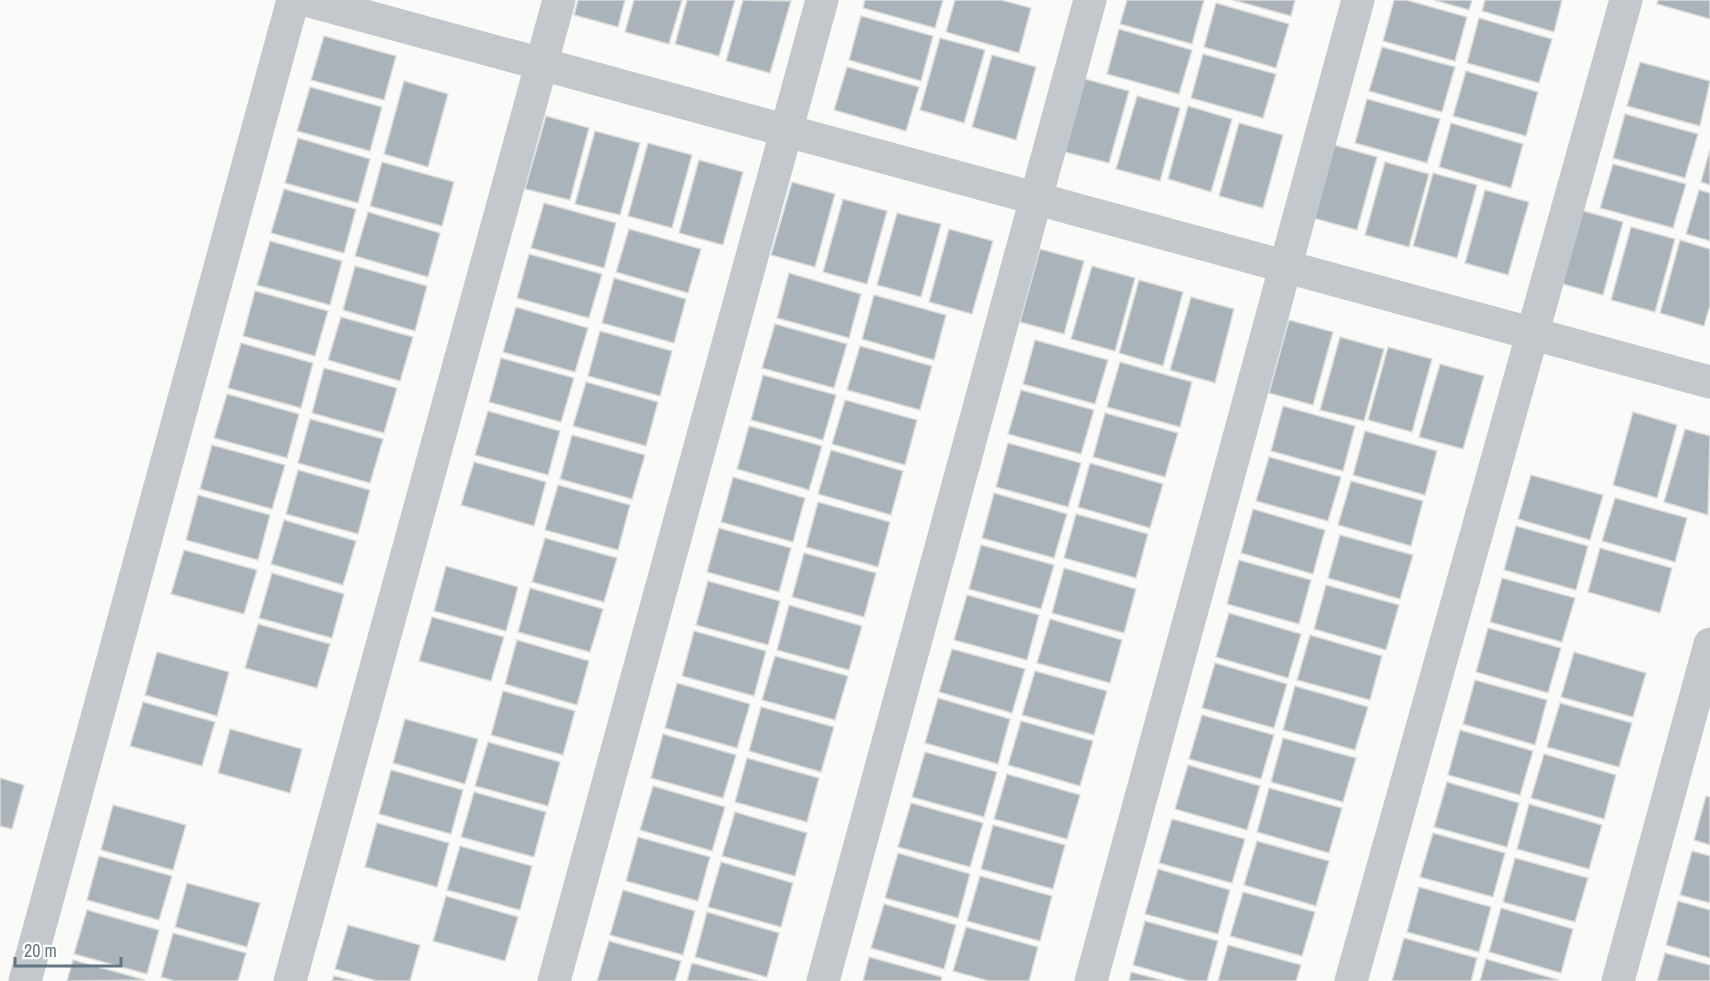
<svg xmlns="http://www.w3.org/2000/svg" width="1710" height="981" font-family="'Archivo Narrow',sans-serif">
<style>
.building{fill:#aab3b9;stroke:#dcdcda;stroke-width:1.5}
.lines{fill:none;stroke-linecap:round;stroke-linejoin:round}
.minor{stroke:#c3c8cc;stroke-width:33}
</style>
<rect width="100%" height="100%" fill="#fafaf8"/>
<g class="building">
<path d="M578 0H625L618 27 574 15Z"/>
<path d="M634 0H682L669 44 625 32Z"/>
<path d="M687 0H735L719 56 675 44Z"/>
<path d="M743 0 791 1 770 73 726 61Z"/>
<path d="M865 0H943L935 28 863 8Z"/>
<path d="M955 0H1001L1031 8 1019 53 946 32Z"/>
<path d="M1127 0H1204L1192 44 1120 24Z"/>
<path d="M1233 0H1295L1291 16Z"/>
<path d="M1394 0H1406L1467 17 1455 61 1383 41Z"/>
<path d="M1434 0H1472L1469 10Z"/>
<path d="M1485 0H1562L1554 32 1482 11Z"/>
<path d="M1658 0H1710V19L1657 4Z"/>
<path d="M1216 3 1289 24 1276 68 1204 47Z"/>
<path d="M861 16 933 36 921 81 849 60Z"/>
<path d="M1479 18 1552 39 1539 83 1467 63Z"/>
<path d="M1119 29 1192 50 1179 94 1107 74Z"/>
<path d="M324 36 396 56 384 100 311 80Z"/>
<path d="M940 38 985 50 964 123 920 110Z"/>
<path d="M1382 47 1455 67 1442 112 1369 91Z"/>
<path d="M1203 54 1276 74 1263 118 1191 98Z"/>
<path d="M992 55 1036 67 1016 140 972 127Z"/>
<path d="M1640 62 1710 81 1700 126 1627 106Z"/>
<path d="M847 67 919 87 906 131 834 110Z"/>
<path d="M1466 71 1538 92 1526 136 1453 116Z"/>
<path d="M1085 79 1129 91 1109 163 1065 152Z"/>
<path d="M404 81 448 94 428 167 384 154Z"/>
<path d="M310 87 382 107 370 151 297 131Z"/>
<path d="M1137 96 1180 108 1160 181 1116 169Z"/>
<path d="M1367 99 1440 119 1427 163 1355 143Z"/>
<path d="M1188 106 1232 119 1211 192 1168 179Z"/>
<path d="M1625 114 1698 134 1685 178 1613 158Z"/>
<path d="M546 116 589 128 570 200 525 189Z"/>
<path d="M1239 123 1283 135 1263 208 1219 196Z"/>
<path d="M1451 123 1523 144 1511 188 1439 167Z"/>
<path d="M595 131 640 143 620 215 575 204Z"/>
<path d="M298 138 370 159 358 203 285 183Z"/>
<path d="M648 143 692 155 672 228 628 216Z"/>
<path d="M1334 145 1377 157 1357 230 1313 218Z"/>
<path d="M1710 149V185L1701 182Z"/>
<path d="M699 160 743 172 723 245 679 233Z"/>
<path d="M382 162 454 182 442 226 370 206Z"/>
<path d="M1385 162 1429 174 1409 247 1365 235Z"/>
<path d="M1613 164 1686 184 1673 228 1600 208Z"/>
<path d="M1433 173 1477 185 1457 258 1413 246Z"/>
<path d="M792 182 835 194 815 267 771 255Z"/>
<path d="M284 189 356 209 344 253 271 233Z"/>
<path d="M1485 190 1529 202 1508 275 1465 263Z"/>
<path d="M1699 190 1710 193V241L1686 234Z"/>
<path d="M843 199 887 211 867 284 823 272Z"/>
<path d="M544 203 616 223 604 268 531 248Z"/>
<path d="M1580 210 1623 222 1603 295 1559 283Z"/>
<path d="M368 212 440 233 428 277 355 256Z"/>
<path d="M897 213 941 224 921 297 877 285Z"/>
<path d="M1631 227 1675 239 1655 312 1611 300Z"/>
<path d="M629 229 701 249 688 293 616 272Z"/>
<path d="M949 229 993 241 972 314 929 302Z"/>
<path d="M1680 240 1710 249V305L1704 326 1660 313Z"/>
<path d="M270 241 342 261 330 305 257 285Z"/>
<path d="M1040 249 1084 261 1064 334 1020 322Z"/>
<path d="M529 254 602 274 589 318 517 298Z"/>
<path d="M355 266 427 286 415 331 343 310Z"/>
<path d="M1092 266 1135 278 1115 351 1071 339Z"/>
<path d="M789 273 861 294 849 338 777 318Z"/>
<path d="M614 278 686 299 674 343 602 323Z"/>
<path d="M1139 280 1183 292 1163 366 1119 353Z"/>
<path d="M255 291 328 311 315 356 243 336Z"/>
<path d="M874 295 946 315 934 360 862 339Z"/>
<path d="M1191 297 1234 309 1215 383 1170 370Z"/>
<path d="M516 307 588 328 575 372 503 352Z"/>
<path d="M341 317 413 337 400 381 328 360Z"/>
<path d="M1289 320 1333 332 1313 405 1269 393Z"/>
<path d="M775 324 847 344 834 388 762 368Z"/>
<path d="M600 331 672 351 660 396 588 376Z"/>
<path d="M1340 337 1384 349 1364 421 1320 410Z"/>
<path d="M1035 340 1108 360 1095 404 1023 384Z"/>
<path d="M241 343 313 363 301 408 228 388Z"/>
<path d="M860 346 932 366 920 410 847 390Z"/>
<path d="M1388 347 1432 359 1412 432 1368 420Z"/>
<path d="M501 358 574 378 561 422 489 402Z"/>
<path d="M1120 362 1192 382 1180 427 1107 407Z"/>
<path d="M1440 364 1484 376 1463 449 1419 437Z"/>
<path d="M324 368 397 388 384 433 312 413Z"/>
<path d="M763 375 836 395 823 440 751 420Z"/>
<path d="M586 382 658 402 646 446 573 426Z"/>
<path d="M1021 390 1094 410 1081 454 1008 434Z"/>
<path d="M227 394 299 414 287 458 214 438Z"/>
<path d="M845 400 917 420 905 465 832 444Z"/>
<path d="M1283 406 1355 426 1343 471 1271 451Z"/>
<path d="M488 411 560 431 548 475 475 455Z"/>
<path d="M1633 412 1677 425 1657 498 1613 485Z"/>
<path d="M1105 413 1178 433 1165 477 1093 457Z"/>
<path d="M310 419 383 439 370 483 298 463Z"/>
<path d="M749 426 822 446 809 490 737 469Z"/>
<path d="M1685 429 1710 436 1708 515 1664 502Z"/>
<path d="M1365 431 1437 451 1425 495 1353 475Z"/>
<path d="M572 435 645 455 632 499 560 479Z"/>
<path d="M1008 443 1081 463 1068 507 996 487Z"/>
<path d="M212 445 285 465 272 509 200 489Z"/>
<path d="M831 450 903 471 891 515 818 494Z"/>
<path d="M1269 457 1341 477 1328 521 1256 501Z"/>
<path d="M474 462 546 482 534 526 461 505Z"/>
<path d="M1090 463 1163 484 1150 528 1078 507Z"/>
<path d="M298 470 370 490 358 534 286 514Z"/>
<path d="M1531 475 1603 495 1590 540 1518 519Z"/>
<path d="M733 477 805 498 793 542 721 522Z"/>
<path d="M1351 481 1423 501 1411 546 1338 525Z"/>
<path d="M558 485 630 505 618 550 545 530Z"/>
<path d="M994 493 1067 514 1054 558 982 538Z"/>
<path d="M198 495 270 515 258 560 186 540Z"/>
<path d="M1615 498 1687 518 1675 562 1602 541Z"/>
<path d="M818 502 890 522 878 567 806 547Z"/>
<path d="M1253 509 1325 530 1313 574 1241 553Z"/>
<path d="M1076 514 1148 534 1136 578 1064 558Z"/>
<path d="M284 520 356 541 343 585 271 564Z"/>
<path d="M1516 526 1588 546 1576 590 1504 570Z"/>
<path d="M719 528 791 548 779 592 707 572Z"/>
<path d="M1340 535 1413 555 1400 599 1328 578Z"/>
<path d="M545 538 617 558 604 602 532 582Z"/>
<path d="M981 545 1054 565 1041 609 969 589Z"/>
<path d="M1600 548 1672 568 1660 613 1588 592Z"/>
<path d="M184 550 257 570 244 614 171 594Z"/>
<path d="M804 553 876 573 864 617 792 597Z"/>
<path d="M1239 560 1311 580 1299 624 1227 604Z"/>
<path d="M446 566 518 587 506 631 434 611Z"/>
<path d="M1064 568 1136 589 1124 633 1052 613Z"/>
<path d="M272 573 344 594 332 638 259 618Z"/>
<path d="M1502 578 1575 598 1562 642 1490 622Z"/>
<path d="M708 581 780 601 768 645 696 625Z"/>
<path d="M1326 585 1399 605 1386 650 1314 629Z"/>
<path d="M530 588 603 609 590 652 518 632Z"/>
<path d="M967 595 1039 615 1027 660 954 640Z"/>
<path d="M789 605 862 626 849 670 777 650Z"/>
<path d="M1229 613 1301 634 1288 678 1216 657Z"/>
<path d="M432 617 504 637 491 681 419 661Z"/>
<path d="M1050 619 1122 640 1110 683 1037 663Z"/>
<path d="M258 624 330 644 317 688 245 668Z"/>
<path d="M1488 628 1561 648 1548 693 1476 672Z"/>
<path d="M694 631 766 651 754 696 682 676Z"/>
<path d="M1310 635 1382 656 1370 700 1297 680Z"/>
<path d="M517 640 589 661 577 705 505 684Z"/>
<path d="M952 649 1025 669 1012 713 939 692Z"/>
<path d="M157 652 229 672 217 716 145 695Z"/>
<path d="M1574 652 1646 673 1633 717 1561 697Z"/>
<path d="M775 656 848 676 835 720 762 700Z"/>
<path d="M1215 663 1287 684 1274 728 1202 708Z"/>
<path d="M1035 671 1107 691 1094 735 1022 715Z"/>
<path d="M1475 680 1547 700 1535 745 1463 724Z"/>
<path d="M677 683 750 704 737 748 665 728Z"/>
<path d="M1295 686 1368 707 1355 750 1283 730Z"/>
<path d="M503 691 575 711 563 755 491 735Z"/>
<path d="M938 698 1010 719 998 764 925 743Z"/>
<path d="M143 702 215 722 202 766 130 746Z"/>
<path d="M1560 703 1632 723 1619 767 1547 747Z"/>
<path d="M761 707 834 727 821 772 749 751Z"/>
<path d="M1202 715 1274 735 1261 779 1189 759Z"/>
<path d="M405 719 478 739 465 784 393 763Z"/>
<path d="M1021 721 1093 741 1080 786 1008 765Z"/>
<path d="M230 729 302 749 290 793 218 773Z"/>
<path d="M1460 730 1533 751 1520 795 1448 775Z"/>
<path d="M663 734 736 755 723 798 651 778Z"/>
<path d="M1283 738 1356 758 1343 802 1271 782Z"/>
<path d="M488 742 560 762 548 806 475 786Z"/>
<path d="M925 752 997 772 984 817 912 797Z"/>
<path d="M1544 754 1616 775 1604 819 1531 798Z"/>
<path d="M747 758 819 778 807 822 735 802Z"/>
<path d="M1188 765 1260 786 1247 830 1175 809Z"/>
<path d="M391 770 463 790 451 834 379 814Z"/>
<path d="M1007 774 1080 795 1067 839 994 819Z"/>
<path d="M0 778 24 785 12 829 0 826Z"/>
<path d="M1447 782 1519 803 1507 847 1434 827Z"/>
<path d="M653 786 725 807 712 851 640 830Z"/>
<path d="M1269 788 1342 808 1329 853 1257 832Z"/>
<path d="M474 792 546 812 534 857 461 837Z"/>
<path d="M1706 796 1710 797V845L1694 840Z"/>
<path d="M911 803 983 823 970 867 898 847Z"/>
<path d="M1529 804 1602 825 1589 869 1517 849Z"/>
<path d="M113 805 186 825 173 870 101 850Z"/>
<path d="M735 812 807 833 795 876 722 856Z"/>
<path d="M1172 819 1245 839 1232 883 1159 863Z"/>
<path d="M377 823 449 843 437 887 365 867Z"/>
<path d="M993 825 1065 845 1053 889 981 869Z"/>
<path d="M1433 833 1505 853 1493 897 1420 877Z"/>
<path d="M638 837 710 857 698 901 626 881Z"/>
<path d="M1257 841 1329 861 1316 906 1244 885Z"/>
<path d="M460 846 532 866 520 910 447 890Z"/>
<path d="M1692 851 1710 856V903L1680 895Z"/>
<path d="M898 853 970 874 958 918 885 898Z"/>
<path d="M99 856 172 876 159 920 87 900Z"/>
<path d="M1515 858 1588 878 1575 922 1503 902Z"/>
<path d="M721 862 793 883 781 927 708 907Z"/>
<path d="M1158 869 1230 890 1218 934 1145 914Z"/>
<path d="M980 876 1052 896 1040 941 967 921Z"/>
<path d="M187 883 260 903 247 947 175 927Z"/>
<path d="M1419 887 1491 907 1479 952 1407 932Z"/>
<path d="M623 890 695 911 683 955 610 935Z"/>
<path d="M1243 892 1315 912 1302 956 1230 936Z"/>
<path d="M446 896 518 917 505 961 433 941Z"/>
<path d="M1678 901 1710 910V958L1666 945Z"/>
<path d="M884 904 956 925 944 969 871 948Z"/>
<path d="M1501 908 1573 929 1561 973 1489 952Z"/>
<path d="M87 910 159 930 147 974 74 954Z"/>
<path d="M707 912 779 933 767 977 695 957Z"/>
<path d="M1145 921 1218 941 1207 981H1189L1133 965Z"/>
<path d="M348 925 420 945 410 981H377L335 969Z"/>
<path d="M966 927 1038 947 1029 981H989L953 971Z"/>
<path d="M173 933 246 953 238 981H175L161 977Z"/>
<path d="M1404 938 1477 958 1471 981H1392Z"/>
<path d="M609 941 681 961 675 981H597Z"/>
<path d="M1228 945 1301 965 1296 981H1218Z"/>
<path d="M1665 953 1710 965V981H1657Z"/>
<path d="M869 957 942 977 941 981H863Z"/>
<path d="M1486 959 1559 980 1480 981Z"/>
<path d="M73 960 145 980 67 981Z"/>
<path d="M692 963 758 981H687Z"/>
<path d="M1131 972 1165 981H1129Z"/>
<path d="M334 976 353 981H332Z"/>
</g>
<g class="lines">
<g class="minor">
<path d="M306 0 1710 382"/>
<path d="M25 981 293 0"/>
<path d="M290 981 559 0"/>
<path d="M554 981 822 0"/>
<path d="M823 981 1090 0"/>
<path d="M1091 981 1358 0"/>
<path d="M1351 981 1626 0"/>
<path d="M1618 981 1710 644"/>
</g>
</g>
<path d="M15 957v9h106v-9" fill="none" stroke="#657683" stroke-width="3"/>
<text x="24" y="957" font-size="18" fill="#657683" stroke="#ffffff" stroke-width="4.5" paint-order="stroke">20 m</text>
</svg>
